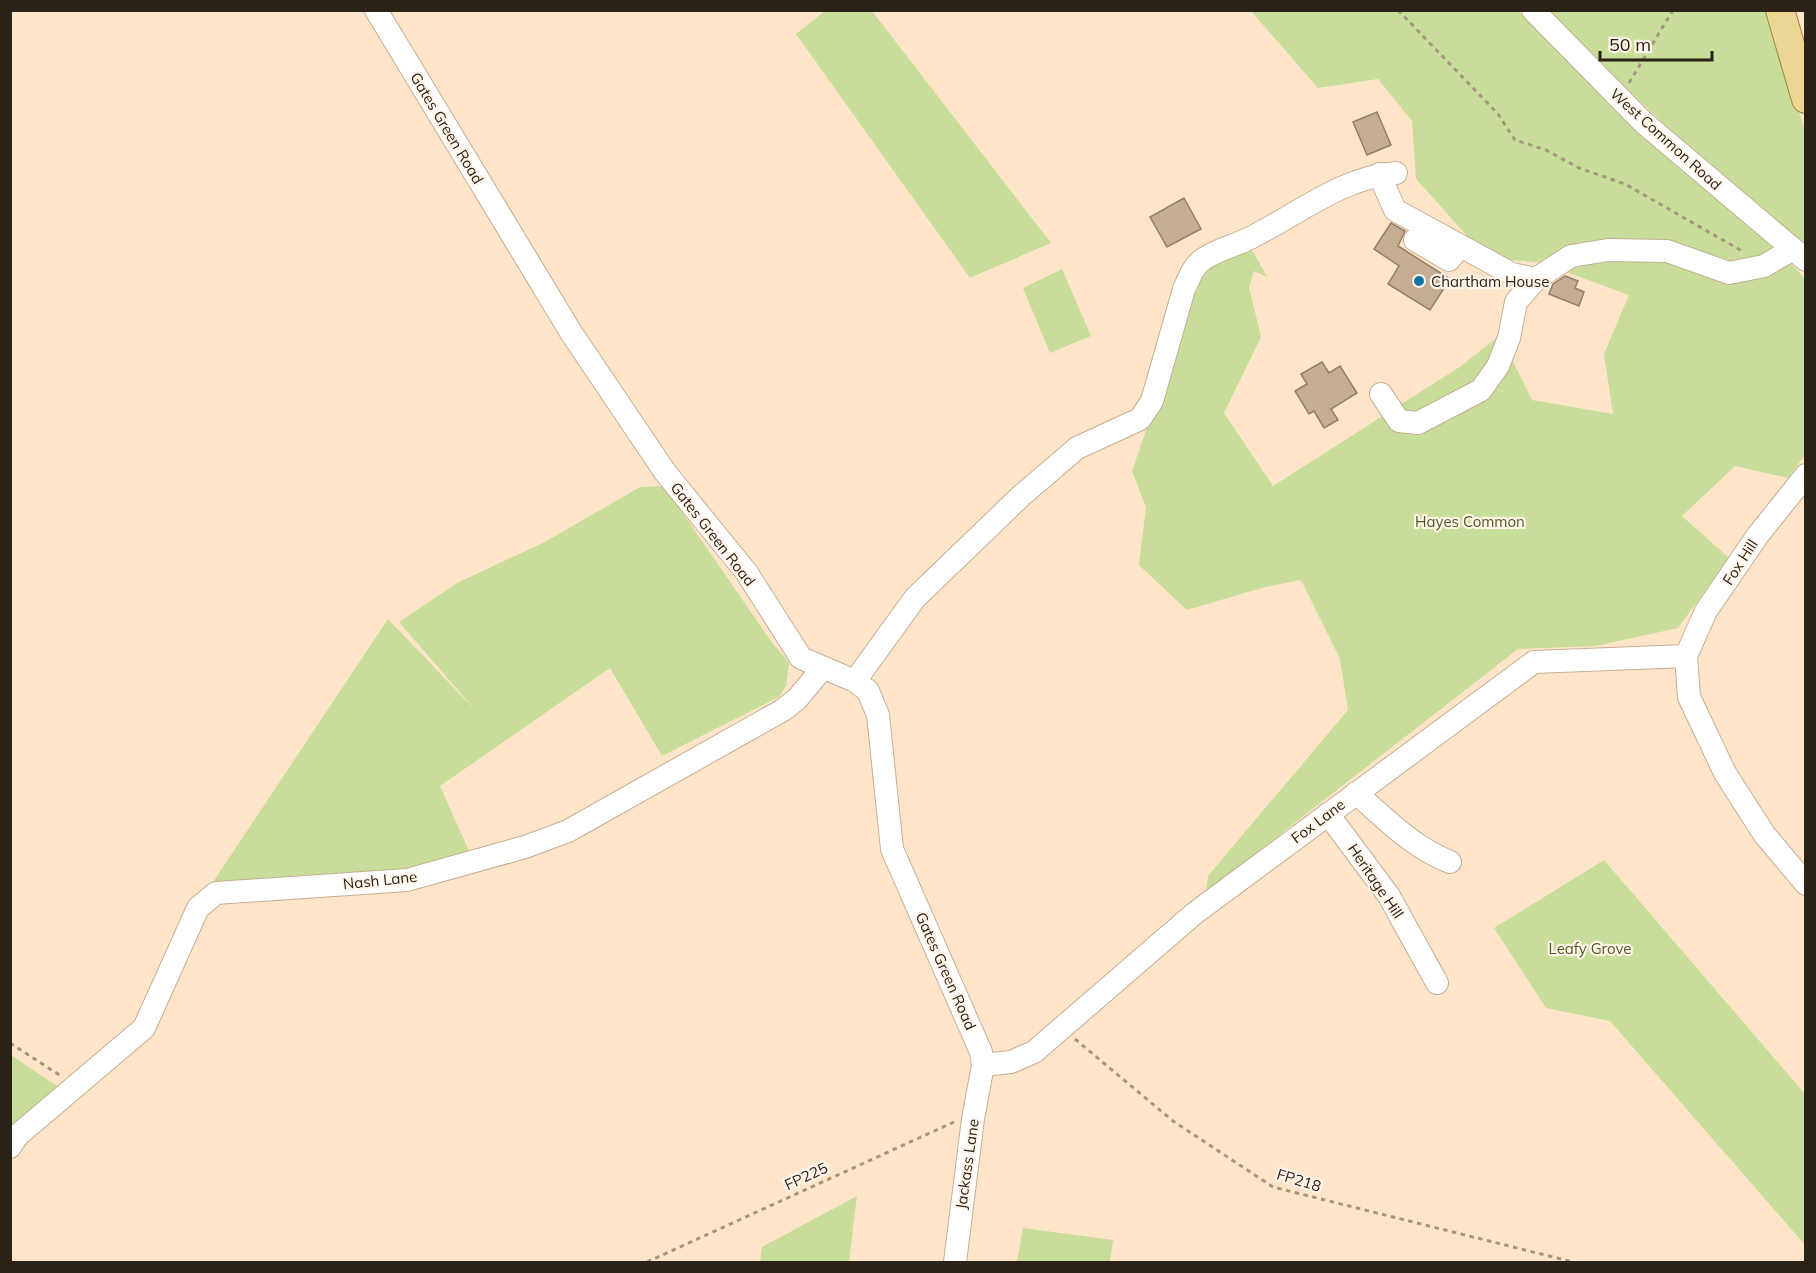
<svg xmlns="http://www.w3.org/2000/svg" width="1816" height="1273" font-family="Mulish,sans-serif">
<style>
.green{fill:#c8dd99}
.building{fill:#c4ad93;stroke:#957f66;stroke-width:1.5}
.lines{fill:none;stroke-linecap:round;stroke-linejoin:round}
.minor-casing{stroke:#c5ae93;stroke-width:24}
.major-casing{stroke:#9f853a;stroke-width:30}
.path{stroke:#a79580;stroke-width:3;stroke-dasharray:4.5 4.5;stroke-linecap:butt}
.minor{stroke:#fff;stroke-width:22}
.major{stroke:#ebd694;stroke-width:28}
.poi-dot{fill:#0f75a1;stroke:#fff5ea;stroke-width:2}
.labels{text-anchor:middle;dominant-baseline:central;stroke-width:4.5;stroke-linejoin:round;paint-order:stroke}
.street-label{font-size:15px;fill:#2b2217;stroke:#fff5ea}
.poi-label{font-size:15px;fill:#2b2217;stroke:#fff5ea;text-anchor:start}
.park-label{font-size:15px;fill:#4e5d22;stroke:#fff5ea}
</style>
<rect width="100%" height="100%" fill="#fee5c9"/>
<g class="green">
<path d="M825 11H872L1051 243 970 278 796 34Z"/>
<path d="M1251 11H1518L1635 129 1769 239 1805 279V455L1788 478 1735 466 1682 516 1729 558 1678 628 1596 646 1518 649 1206 892 1208 876 1348 710 1340 659 1301 580 1265 587 1187 610 1139 565 1146 507 1132 471 1202 268 1246 245 1254 253 1267 277 1254 271 1249 287 1261 337 1224 413 1273 486 1461 366 1500 335 1532 400 1613 414 1604 354 1629 295 1542 263 1486 257 1416 179 1412 121 1378 79 1318 88Z"/>
<path d="M1546 11H1769L1805 132V250L1685 144Z"/>
<path d="M1062 269 1091 336 1050 353 1023 288Z"/>
<path d="M664 486 773 644 789 662 786 686 779 697 662 756 610 668 440 786 469 851 400 870 213 882 388 619 477 712 399 622 457 583 543 543 640 487Z"/>
<path d="M1604 860 1805 1094V1245L1610 1021 1546 1008 1494 928Z"/>
<path d="M11 1055 60 1088 11 1133Z"/>
<path d="M857 1196 849 1262H760L762 1247Z"/>
<path d="M1023 1228 1113 1240 1110 1262H1017Z"/>
</g>
<g class="building">
<path d="M1377 112 1391 145 1367 155 1353 122Z"/>
<path d="M1184 198 1201 229 1167 247 1150 217Z"/>
<path d="M1391 223 1405 231 1398 246 1450 279 1430 310 1388 284 1399 266 1374 249Z"/>
<path d="M1565 276 1578 281 1575 288 1584 292 1579 306 1549 294 1553 284Z"/>
<path d="M1322 362 1329 373 1340 366 1357 393 1331 409 1338 420 1324 428 1314 411 1309 414 1295 391 1307 384 1301 374Z"/>
</g>
<g class="lines">
<defs>
<g id="minor">
<path d="M376 10 572 334 665 472 747 573 801 658 855 681 868 691 878 715 892 849 981 1052 983 1065 973 1119 955 1262"/>
<path d="M1533 10 1643 122 1806 260"/>
<path d="M1379 174 1395 210 1512 274 1536 279"/>
<path d="M1415 240 1449 260 1460 246"/>
<path d="M1381 394 1399 421 1418 423 1481 390 1498 366 1509 338 1516 302 1536 279 1571 256 1608 250 1667 251 1729 273 1764 266 1793 249"/>
<path d="M1806 475 1758 535 1706 611 1686 656 1689 697 1725 773 1764 834 1806 884"/>
<path d="M855 681 915 598 1021 496 1077 448 1140 419 1152 401 1184 289C1189 279 1192 268 1201 261 1214 250 1235 246 1250 238 1297 215 1342 177 1396 173"/>
<path d="M1356 793C1386 819 1412 847 1450 862"/>
<path d="M1328 814 1389 896 1437 983"/>
<path d="M983 1065 1011 1062 1034 1052 1195 913 1534 662 1686 656"/>
<path d="M10 1147 18 1135 144 1028 198 908 216 893 407 880 525 847 568 831 783 710 797 699 822 669"/>
</g>
<path id="major" d="M1780 10 1806 99"/>
</defs>
<use href="#minor" class="minor-casing"/>
<use href="#major" class="major-casing"/>
<g class="path">
<path d="M1398 10 1498 114 1515 140 1546 150 1579 168 1625 184 1742 251"/>
<path d="M1629 83 1673 10"/>
<path d="M1075 1039 1173 1121 1273 1187 1573 1262"/>
<path d="M10 1043 61 1076"/>
<path d="M647 1262 954 1122"/>
</g>
<use href="#minor" class="minor"/>
<use href="#major" class="major"/>
</g>
<circle class="poi-dot" cx="1419" cy="281" r="6"/>
<g class="labels">
<g class="street-label">
<text transform="translate(447 128) rotate(59)">Gates Green Road</text>
<text transform="translate(1666 139) rotate(42)">West Common Road</text>
<text transform="translate(713 534) rotate(52)">Gates Green Road</text>
<text transform="translate(1740 562) rotate(-57)">Fox Hill</text>
<text transform="translate(1318 821) rotate(-37)">Fox Lane</text>
<text transform="translate(380 880) rotate(-6)">Nash Lane</text>
<text transform="translate(1376 881) rotate(56)">Heritage Hill</text>
<text transform="translate(946 971) rotate(66)">Gates Green Road</text>
<text transform="translate(967 1164) rotate(-82)">Jackass Lane</text>
<text transform="translate(806 1176) rotate(-25)">FP225</text>
<text transform="translate(1299 1180) rotate(17)">FP218</text>
</g>
<g class="poi-label">
<text x="1431" y="281">Chartham House</text>
</g>
<g class="park-label">
<text x="1470" y="521">Hayes Common</text>
<text x="1590" y="948">Leafy Grove</text>
</g>
</g>
<rect width="1816" height="1273" fill="none" stroke="#2b2217" stroke-width="24"/>
<path d="M1600 51v9h112v-9" fill="none" stroke="#2b2217" stroke-width="3"/>
<text x="1609" y="51" font-size="18" fill="#2b2217" stroke="#fff5ea" stroke-width="4.5" paint-order="stroke">50 m</text>
</svg>
